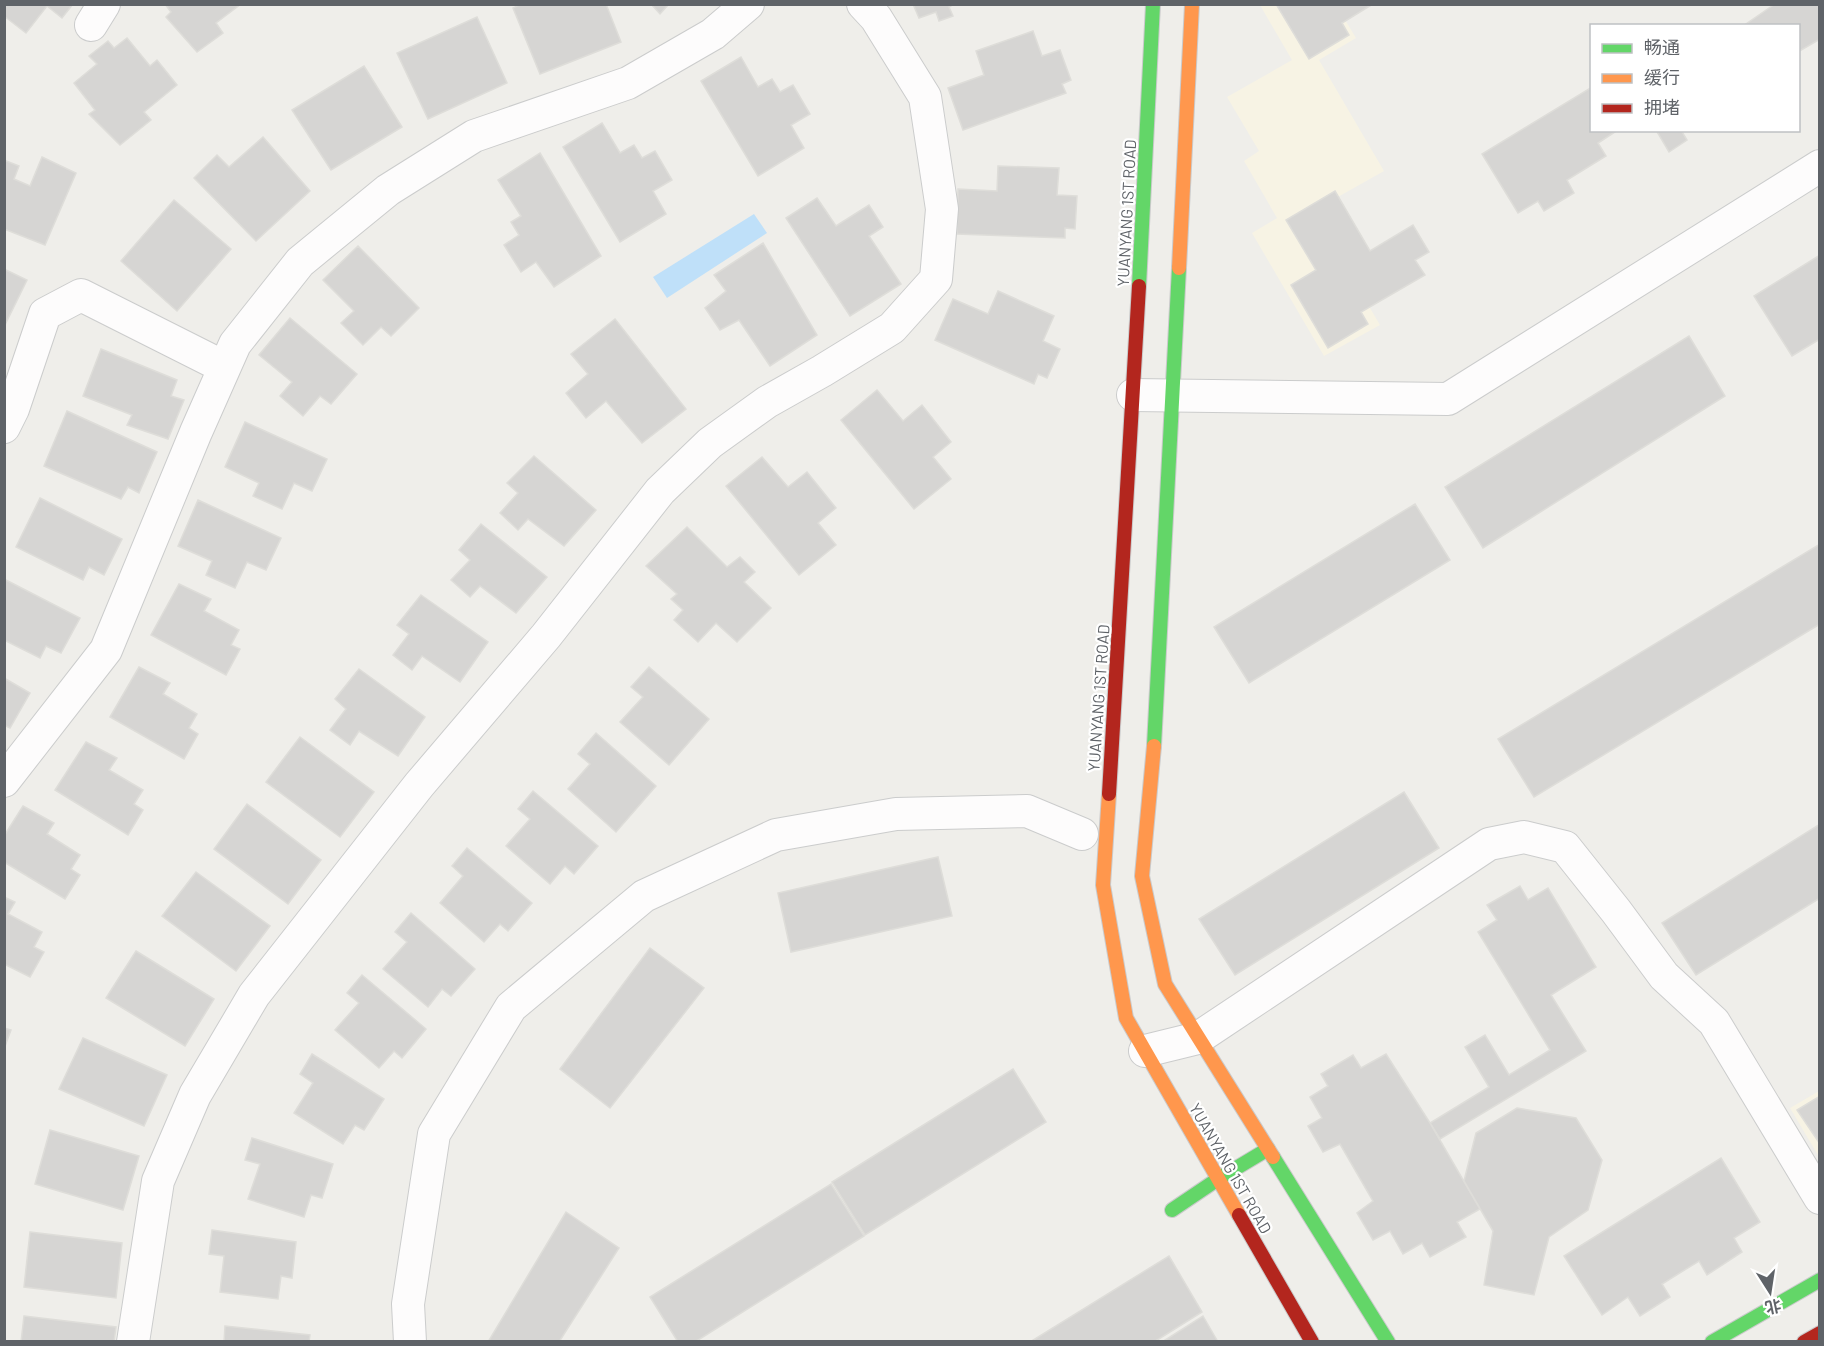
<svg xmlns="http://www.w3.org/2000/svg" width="1824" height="1346" font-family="Barlow,'Noto Sans SC',sans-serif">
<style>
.commercial{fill:#f7f3e4}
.water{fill:#bfe0f9}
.building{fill:#d6d5d3;stroke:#deddd9;stroke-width:1.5}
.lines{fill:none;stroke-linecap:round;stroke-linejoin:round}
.street-casing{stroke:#cbcccc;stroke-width:34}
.fast-casing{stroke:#cacacb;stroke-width:16}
.slow-casing{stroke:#cacacb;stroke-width:16}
.jam-casing{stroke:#cacacb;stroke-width:16}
.street{stroke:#fdfcfc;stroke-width:32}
.fast{stroke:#63d668;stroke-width:14}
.slow{stroke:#ff974d;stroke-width:14}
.jam{stroke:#b3261e;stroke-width:14}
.labels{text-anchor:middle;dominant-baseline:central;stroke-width:4.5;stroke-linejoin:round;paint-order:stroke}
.street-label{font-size:16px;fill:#5f6368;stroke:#fff}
</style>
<rect width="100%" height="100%" fill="#efeeea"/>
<g class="commercial">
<path d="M1260 5H1336L1356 38 1319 60 1384 171 1313 211 1380 325 1324 356 1252 233 1277 218 1244 161 1259 151 1227 97 1292 60Z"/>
<path d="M1819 1091V1157L1790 1108Z"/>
</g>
<path class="water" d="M754 214 767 233 667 298 653 277Z"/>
<g class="building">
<path d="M4 4H73L62 18 47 6 26 33 4 16Z"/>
<path d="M165 4H241L216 23 223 33 197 52 166 17 171 12Z"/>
<path d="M521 4H606L621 42 540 74 513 8Z"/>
<path d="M651 4H669L660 14Z"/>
<path d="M913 4H954L949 7 953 16 939 21 936 12 919 18Z"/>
<path d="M1276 4H1373L1342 23 1349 35 1309 59Z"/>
<path d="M1775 4H1820V39L1798 52V26H1743Z"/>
<path d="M477 17 507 83 428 119 397 53Z"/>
<path d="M1033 31 1042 56 1060 50 1071 80 1062 84 1066 93 963 130 948 88 984 75 976 51Z"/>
<path d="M127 38 150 66 157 60 177 85 144 112 151 120 120 145 89 114 95 110 74 83 97 64 89 56 108 41 114 48Z"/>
<path d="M741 57 758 87 772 79 780 92 793 85 810 114 791 125 804 148 758 176 701 81Z"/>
<path d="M364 66 402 127 331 170 292 110Z"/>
<path d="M1592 87V130H1618L1598 143 1606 156 1567 180 1574 193 1544 211 1538 201 1518 213 1482 154Z"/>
<path d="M602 123 620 153 634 145 642 158 655 151 672 180 653 191 666 214 620 242 563 147Z"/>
<path d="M1656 130H1681L1687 140 1669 152Z"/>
<path d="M263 137 310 191 256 241 194 178 217 155 229 167Z"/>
<path d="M540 153 601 256 554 287 536 262 521 272 504 245 519 235 511 222 521 216 498 180Z"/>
<path d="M42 157 76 173 45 245 4 229V160L19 166 14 179 30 186Z"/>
<path d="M998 166 1059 168 1057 195 1077 196 1075 229 1065 228V238L957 234 958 189 997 191Z"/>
<path d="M1335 191 1370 251 1413 225 1429 252 1415 260 1425 275 1361 312 1368 324 1328 348 1291 285 1316 270 1286 220Z"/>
<path d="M817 198 836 226 869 205 883 227 869 236 901 284 850 316 786 218Z"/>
<path d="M174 200 231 249 177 311 121 261Z"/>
<path d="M763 243 817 335 770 366 739 320 720 330 705 308 726 291 714 275Z"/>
<path d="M358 246 419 308 391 336 381 327 363 345 341 323 354 311 323 280Z"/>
<path d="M1820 255V339L1792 356 1754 296Z"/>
<path d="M4 269 27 280 4 327Z"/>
<path d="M998 291 1054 316 1043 341 1060 349 1047 378 1038 374 1034 384 935 340 953 299 988 314Z"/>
<path d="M290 318 357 374 331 404 320 396 303 416 280 396 292 382 259 355Z"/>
<path d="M615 319 686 409 642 443 606 401 586 418 566 393 588 374 571 354Z"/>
<path d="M1689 336 1725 396 1483 548 1445 487Z"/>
<path d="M101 349 177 380 171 396 184 400 168 439 127 425 132 415 83 396Z"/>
<path d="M877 390 903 421 922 405 951 442 933 457 951 479 914 509 841 420Z"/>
<path d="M67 411 157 452 139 493 128 487 121 499 44 466Z"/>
<path d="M245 422 327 459 312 491 294 483 282 509 253 496 259 483 225 467Z"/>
<path d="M534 456 596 510 564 546 528 519 518 530 500 513 518 493 507 483Z"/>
<path d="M762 457 788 487 807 472 836 508 818 523 836 545 799 575 726 486Z"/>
<path d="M40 498 122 539 104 575 89 567 83 580 16 547Z"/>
<path d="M198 500 281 538 266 570 247 562 235 588 206 575 212 561 178 546Z"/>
<path d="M1415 504 1450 560 1249 683 1214 627Z"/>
<path d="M481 524 547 577 516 613 480 586 470 597 451 580 470 560 459 550Z"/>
<path d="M687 527 727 567 740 557 755 572 744 582 771 608 737 642 716 623 698 642 674 620 683 610 671 599 677 594 646 566Z"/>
<path d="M1820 544V624L1534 797 1498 739Z"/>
<path d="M4 579 80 618 61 653 46 646 40 658 4 640Z"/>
<path d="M179 584 211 599 204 611 239 630 231 645 240 649 226 675 151 635Z"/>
<path d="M421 595 488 642 460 682 422 656 412 670 393 655 409 634 397 625Z"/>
<path d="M139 667 170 683 163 694 197 714 189 728 198 734 184 759 110 717Z"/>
<path d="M649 667 709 719 669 765 620 722 643 697 631 687Z"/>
<path d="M359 669 425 717 398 756 359 731 350 745 330 730 346 709 335 699Z"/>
<path d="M4 678 30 693 10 728 4 725Z"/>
<path d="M596 733 656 786 616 832 568 789 590 764 578 754Z"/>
<path d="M300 737 374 792 340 837 266 782Z"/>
<path d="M86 742 117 758 109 770 143 790 134 804 143 810 128 835 55 790Z"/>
<path d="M533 791 598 846 574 874 565 866 550 884 506 846 530 819 518 809Z"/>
<path d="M1404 792 1439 848 1235 975 1199 919Z"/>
<path d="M247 804 321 860 288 904 214 849Z"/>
<path d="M23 806 54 823 47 834 80 855 71 869 80 875 65 899 4 862V836Z"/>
<path d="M1820 824V898L1696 975 1662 923Z"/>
<path d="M467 848 532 903 508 931 500 924 484 942 440 903 463 876 452 866Z"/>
<path d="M938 857 952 916 791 952 778 893Z"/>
<path d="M196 872 270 926 236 971 162 916Z"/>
<path d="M1520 886 1528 900 1548 888 1596 967 1551 995 1586 1051 1440 1139 1430 1123 1489 1087 1465 1047 1485 1035 1509 1075 1550 1050 1478 932 1497 920 1487 905Z"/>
<path d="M4 897 15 902 8 914 42 932 34 947 44 952 30 977 4 964Z"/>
<path d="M411 913 475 969 451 996 442 989 428 1007 383 969 407 942 395 932Z"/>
<path d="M650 948 704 988 610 1108 560 1069Z"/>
<path d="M136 951 214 999 185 1046 106 998Z"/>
<path d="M362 975 426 1029 402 1058 394 1051 379 1068 335 1030 359 1003 347 993Z"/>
<path d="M4 1028 11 1030 4 1049Z"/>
<path d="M83 1038 167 1075 144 1126 59 1089Z"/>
<path d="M312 1054 384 1099 364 1130 355 1125 343 1144 294 1113 313 1083 300 1074Z"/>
<path d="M1386 1054 1430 1123 1480 1209 1457 1222 1466 1237 1430 1257 1422 1243 1403 1254 1390 1231 1373 1240 1357 1213 1373 1201 1340 1144 1323 1152 1308 1126 1322 1118 1310 1097 1328 1086 1321 1074 1353 1055 1361 1068Z"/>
<path d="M1013 1069 1046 1122 865 1235 832 1182Z"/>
<path d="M1820 1096V1144L1797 1110Z"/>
<path d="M1517 1108 1576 1118 1602 1160 1588 1210 1549 1237 1534 1295 1484 1285 1493 1231 1464 1181 1476 1133Z"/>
<path d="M50 1130 139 1156 123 1210 35 1184Z"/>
<path d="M252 1138 333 1164 322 1198 311 1195 304 1217 248 1199 260 1164 245 1160Z"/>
<path d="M1721 1158 1760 1222 1734 1238 1742 1252 1707 1275 1699 1261 1662 1284 1670 1297 1640 1316 1628 1297 1602 1315 1564 1256Z"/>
<path d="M831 1184 864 1236 695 1342H678L650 1297Z"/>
<path d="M566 1212 619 1248 559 1342H488Z"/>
<path d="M212 1230 296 1242 292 1278 281 1276 278 1299 220 1292 224 1256 209 1254Z"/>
<path d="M30 1232 122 1243 116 1298 24 1287Z"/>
<path d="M1169 1256 1202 1312 1154 1342H1030Z"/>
<path d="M24 1316 116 1327 114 1342H21Z"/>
<path d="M1203 1316 1218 1342H1162Z"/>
<path d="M225 1326 310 1335 309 1342H224Z"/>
</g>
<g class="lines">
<defs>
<g id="street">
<path d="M91 25 104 4"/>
<path d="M1133 395 1448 399 1820 166"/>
<path d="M4 427 13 409 45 314 81 295 224 367"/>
<path d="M4 781 106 650 196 432 235 344 300 262 388 190 474 136 628 83 713 34 748 4"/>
<path d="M1145 1051 1198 1038 1489 844 1524 837 1565 847 1616 911 1664 976 1714 1022 1820 1198"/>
<path d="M133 1342 158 1181 195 1095 254 995 419 785 546 636 660 491 710 443 767 402 822 371 892 328 936 279 942 209 925 97 876 18 863 4"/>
<path d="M410 1342 408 1304 434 1134 511 1007 644 896 776 835 896 814 1027 811 1082 834"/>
</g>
<g id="fast">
<path d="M1139 286 1153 4"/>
<path d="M1154 746 1179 268"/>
<path d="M1273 1157 1388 1342"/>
<path d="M1172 1210 1218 1179 1268 1149"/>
<path d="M1712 1342 1820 1280"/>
</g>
<g id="slow">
<path d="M1179 268 1192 4"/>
<path d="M1154 746 1142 876 1165 984 1273 1157"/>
<path d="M1109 794 1103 885 1126 1018 1239 1215"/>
</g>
<g id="jam">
<path d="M1109 794 1139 286"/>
<path d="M1239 1215 1312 1342"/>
<path d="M1804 1342 1820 1333"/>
</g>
</defs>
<use href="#street" class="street-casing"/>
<use href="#fast" class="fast-casing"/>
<use href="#slow" class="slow-casing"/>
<use href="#jam" class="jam-casing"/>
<use href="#street" class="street"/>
<use href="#fast" class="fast"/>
<use href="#slow" class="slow"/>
<use href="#jam" class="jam"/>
</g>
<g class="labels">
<g class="street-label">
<text transform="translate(1126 213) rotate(-87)">YUANYANG 1ST ROAD</text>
<text transform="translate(1098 698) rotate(-86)">YUANYANG 1ST ROAD</text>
<text transform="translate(1231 1168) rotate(60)">YUANYANG 1ST ROAD</text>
</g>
</g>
<rect width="1824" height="1346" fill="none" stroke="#5f6368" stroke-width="12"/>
<rect x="1590" y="24" width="210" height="108" fill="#ffffff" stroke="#bfc1c3" stroke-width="1.5"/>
<rect x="1602" y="44" width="30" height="9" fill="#63d668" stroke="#bfc1c3" stroke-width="1.5"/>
<text x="1644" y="54" font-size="18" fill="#5f6368">畅通</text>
<rect x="1602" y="74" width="30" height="9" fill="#ff974d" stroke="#bfc1c3" stroke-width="1.5"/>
<text x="1644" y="84" font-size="18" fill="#5f6368">缓行</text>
<rect x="1602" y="104" width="30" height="9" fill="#b3261e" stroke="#bfc1c3" stroke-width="1.5"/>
<text x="1644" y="114" font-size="18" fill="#5f6368">拥堵</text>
<g transform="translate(1770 1292) rotate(168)" stroke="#ffffff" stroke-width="4.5" paint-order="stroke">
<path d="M0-4.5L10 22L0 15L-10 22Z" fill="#5f6368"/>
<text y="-9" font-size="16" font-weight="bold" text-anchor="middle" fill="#5f6368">北</text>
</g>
</svg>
